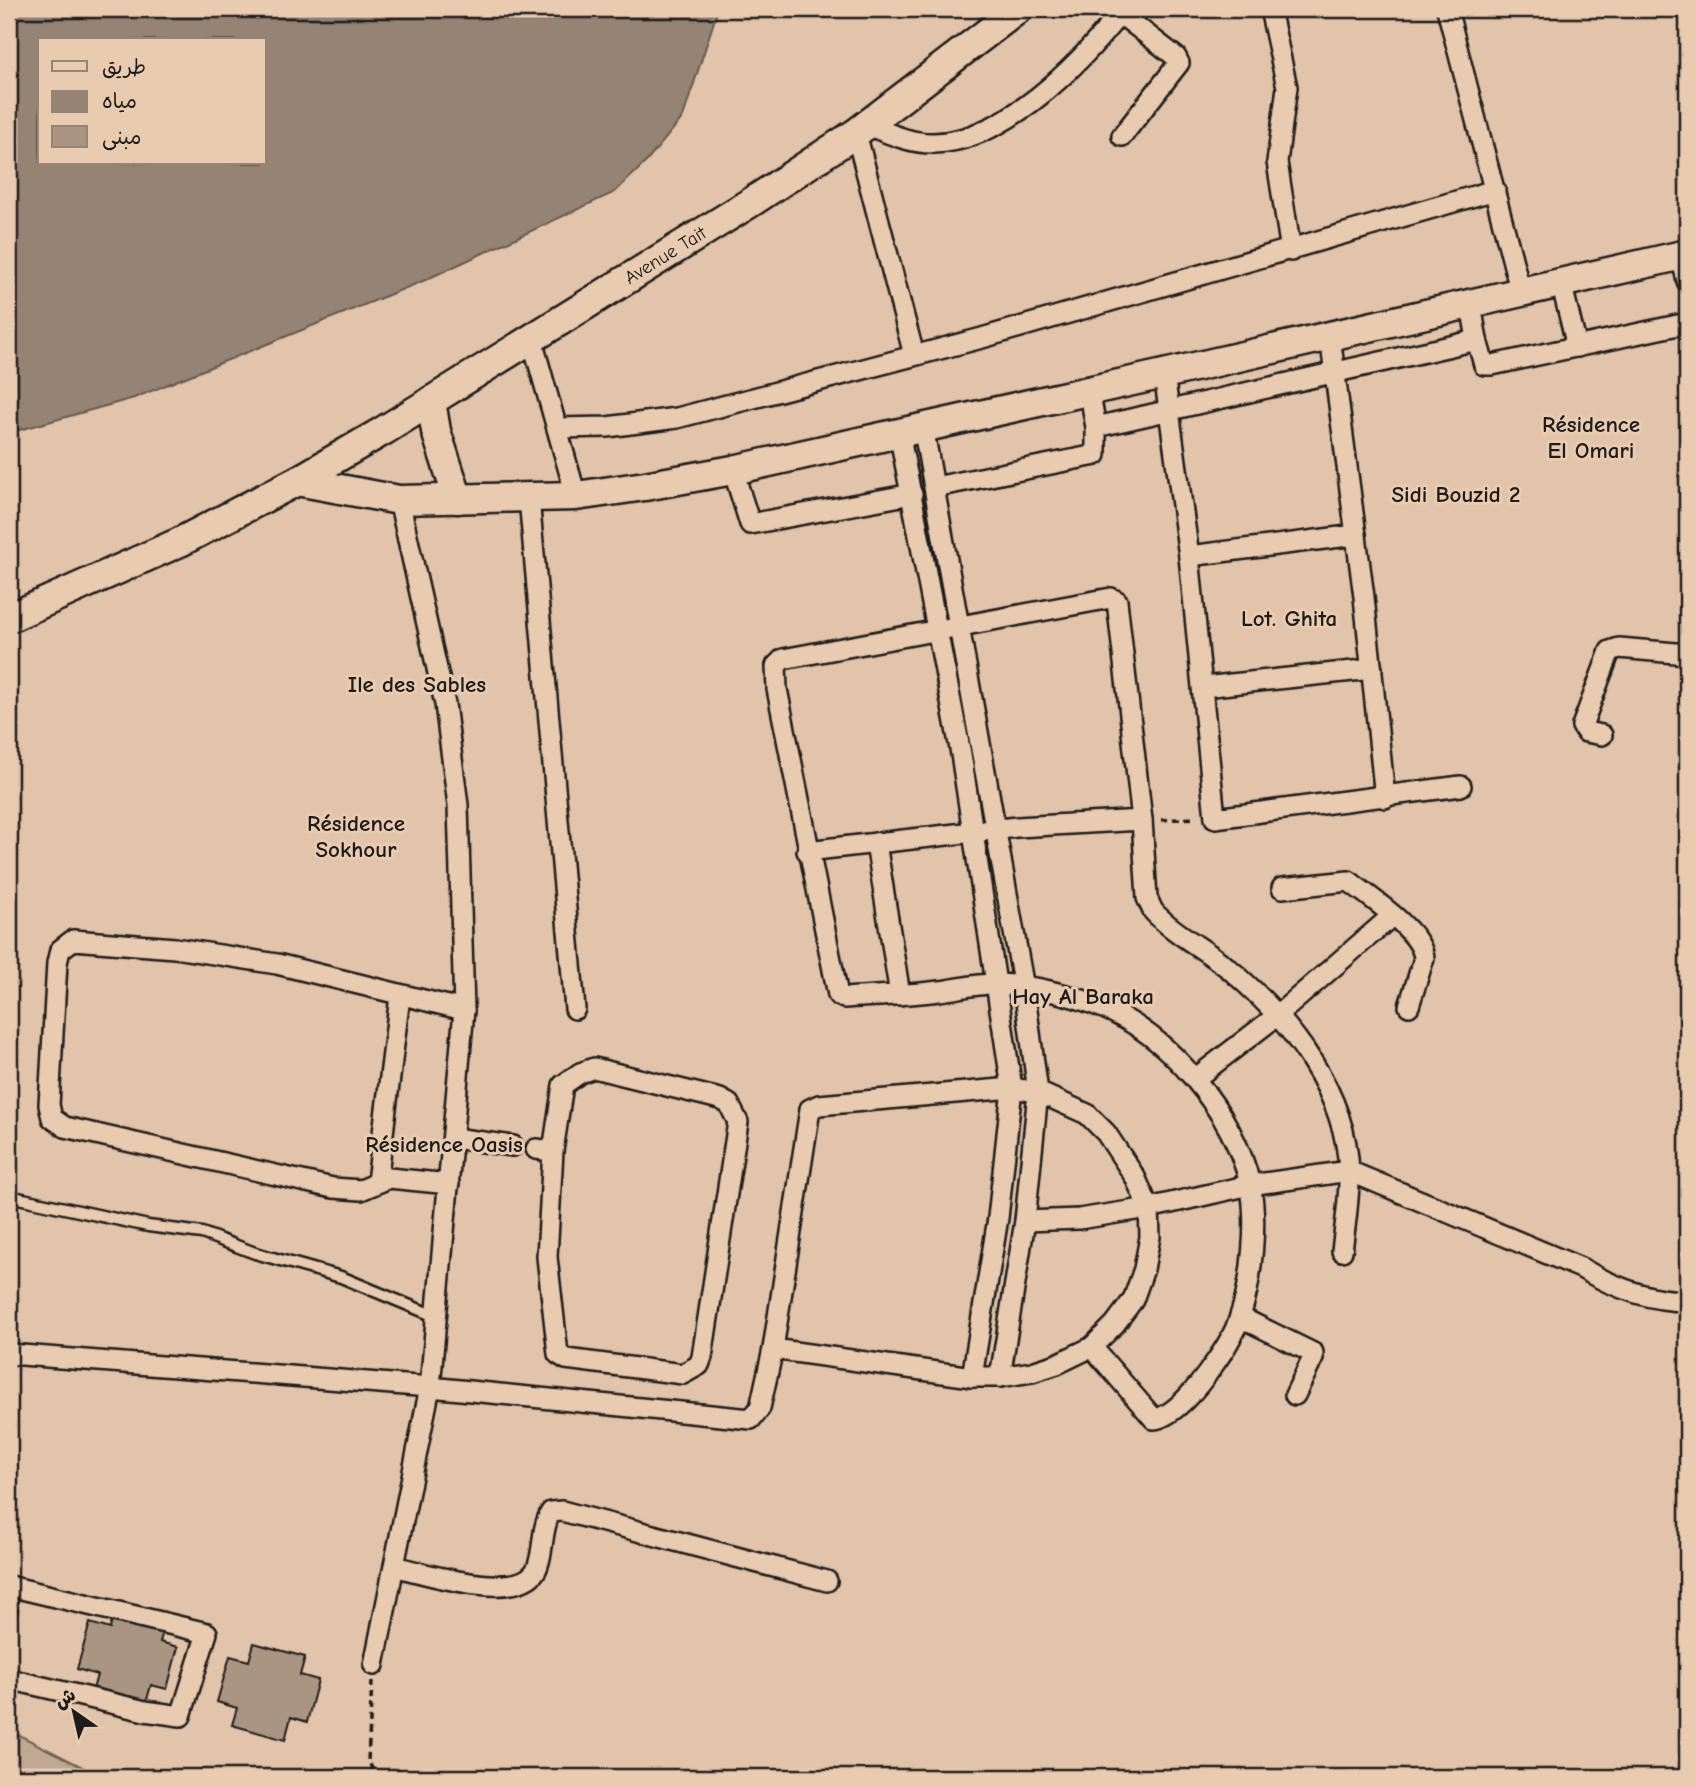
<svg xmlns="http://www.w3.org/2000/svg" width="1696" height="1786" font-family="'Comic Neue','Playpen Sans Arabic',sans-serif">
<style>
.green{fill:#c0a892;stroke:#6e6257;stroke-width:2}
.water{fill:#958373;stroke:#655a50;stroke-width:2;fill-rule:evenodd}
.building{fill:#aa9582;stroke:#1c1c1c;stroke-width:2}
.lines{fill:none;stroke-linecap:round;stroke-linejoin:round}
.lane-casing{stroke:#1c1c1c;stroke-width:15}
.street-casing{stroke:#1c1c1c;stroke-width:24}
.secondary-casing{stroke:#1c1c1c;stroke-width:33}
.path{stroke:#1c1c1c;stroke-width:3.5;stroke-dasharray:7 5;stroke-linecap:butt}
.lane{stroke:#e9cbaf;stroke-width:10}
.street{stroke:#e9cbaf;stroke-width:19}
.secondary{stroke:#e9cbaf;stroke-width:28}
.labels{text-anchor:middle;dominant-baseline:central;stroke-width:6;stroke-linejoin:round;paint-order:stroke}
.street-label{font-size:19px;fill:#1c1c1c;stroke:#e9cbaf}
.quarter-label{font-size:23px;font-weight:bold;fill:#1c1c1c;stroke:#e9cbaf}
</style>
<rect width="100%" height="100%" fill="#e1c4a9"/>
<filter id="ink" filterUnits="userSpaceOnUse"><feTurbulence type="fractalNoise" baseFrequency=".0143" numOctaves="2"/><feDisplacementMap in="SourceGraphic" scale="14" xChannelSelector="R" yChannelSelector="G"/><feConvolveMatrix kernelMatrix="1 2 1 2 8 2 1 2 1" color-interpolation-filters="sRGB"/></filter>
<g filter="url(#ink)">
<path class="green" d="M9 1732 21 1736 102 1777H9Z"/>
<path class="water" d="M9 9H718L683 117 647 161 615 192 423 281 134 398 9 433ZM40 40H264V163H40Z"/>
<g class="building">
<path d="M9 1607 18 1610 9 1641Z"/>
<path d="M114 1610 165 1624 160 1642 178 1647 167 1689 151 1685 145 1707 92 1693 97 1675 77 1669 90 1623 110 1629Z"/>
<path d="M254 1643 305 1657 300 1675 318 1680 307 1722 291 1717 285 1740 232 1725 237 1708 217 1702 230 1656 249 1661Z"/>
</g>
<g class="lines">
<defs>
<path id="lane" d="M9 1196 148 1226 202 1233 255 1253 341 1277 437 1317"/>
<g id="street">
<path d="M1114 9 1176 57 1179 63 1122 136"/>
<path d="M1270 9 1287 87 1277 162 1291 251"/>
<path d="M1447 9 1521 293"/>
<path d="M867 125C888 133 911 144 934 143 1005 141 1079 65 1120 13"/>
<path d="M856 133 914 355"/>
<path d="M1681 255 1687 281"/>
<path d="M1561 282 1577 347"/>
<path d="M1471 304 1477 340"/>
<path d="M1330 336 1364 597 1385 798"/>
<path d="M532 340 576 496"/>
<path d="M1164 374 1189 556 1215 818 1461 786"/>
<path d="M1089 389 1096 427"/>
<path d="M923 426 1024 988 1038 1092 1025 1221 1000 1377"/>
<path d="M557 428 607 427 677 418 982 338 1495 190"/>
<path d="M899 432 961 754 1012 1088 998 1218 972 1377"/>
<path d="M733 470 750 524 912 494"/>
<path d="M935 487 1096 455V427L1477 340 1484 365H1492L1687 323"/>
<path d="M529 498 575 1009"/>
<path d="M1189 556 1356 535"/>
<path d="M1203 687 1372 669"/>
<path d="M1602 735 1586 732 1582 726 1610 651 1619 648 1687 654"/>
<path d="M1142 820 1147 898 1153 911C1175 935 1209 951 1234 973 1291 1022 1346 1092 1349 1171 1350 1197 1345 1225 1342 1251"/>
<path d="M876 843 900 995"/>
<path d="M807 851 1017 827 1142 820 1117 601 1111 598 783 659 776 666 777 689 838 995 844 998C875 996 907 995 939 991 958 989 978 983 997 984 1030 985 1070 994 1101 1007 1169 1035 1233 1112 1250 1184 1258 1220 1252 1282 1240 1316 1235 1334 1223 1352 1212 1367 1201 1383 1174 1417 1154 1419L1092 1347"/>
<path d="M1282 888 1349 881C1370 898 1422 931 1424 958L1409 1006"/>
<path d="M1196 1078 1279 1014 1392 916"/>
<path d="M453 1138 513 1146"/>
<path d="M536 1149 553 1151 547 1257 558 1354 566 1359 683 1374 699 1365 702 1357 738 1122 729 1104 720 1099 594 1068 580 1073 563 1085 553 1151"/>
<path d="M377 1182 400 996"/>
<path d="M449 1184 389 1178 361 1190 333 1188 65 1127 52 1118 49 1105 57 963 60 950 73 940 175 948 277 964 464 1010"/>
<path d="M1025 1221 1079 1219 1149 1208 1250 1185 1349 1171 1581 1268C1613 1287 1649 1301 1687 1301"/>
<path d="M1240 1317 1313 1353V1358L1295 1395"/>
<path d="M9 1354 430 1387 751 1419 760 1408 773 1349 810 1109 819 1105 1012 1088 1038 1092 1087 1114 1106 1133 1135 1177 1149 1208 1150 1237 1144 1269 1133 1300 1115 1324 1092 1347 1057 1364 1032 1372 1000 1377H972L773 1349"/>
<path d="M394 1566C423 1573 517 1603 536 1570 545 1553 540 1529 551 1512L562 1511 827 1581"/>
<path d="M9 1586 207 1633 181 1716 145 1711 9 1679"/>
<path d="M374 1665 430 1387 464 1010 458 805 445 704 399 500"/>
</g>
<g id="secondary">
<path d="M431 401 436 431 458 499"/>
<path d="M297 481 399 500 576 496 645 486 733 470 1164 374 1687 254"/>
<path id="s1" d="M9 618 180 542 297 481 383 431 753 201 856 133 1018 9"/>
</g>
</defs>
<use href="#lane" class="lane-casing"/>
<use href="#street" class="street-casing"/>
<use href="#secondary" class="secondary-casing"/>
<g class="path">
<path d="M1161 820 1195 818"/>
<path d="M372 1681 368 1761 377 1777"/>
</g>
<use href="#lane" class="lane"/>
<use href="#street" class="street"/>
<use href="#secondary" class="secondary"/>
</g>
</g>
<g class="labels">
<g class="street-label">
<text stroke="none"><textPath href="#s1" startOffset="751">Avenue Tait</textPath></text>
</g>
<g class="quarter-label">
<text x="1591" y="424">Résidence<tspan x="1591" dy="26">El Omari</tspan></text>
<text x="1456" y="494">Sidi Bouzid 2</text>
<text x="1289" y="618">Lot. Ghita</text>
<text x="417" y="684">Ile des Sables</text>
<text x="356" y="823">Résidence<tspan x="356" dy="26">Sokhour</tspan></text>
<text x="1083" y="996">Hay Al Baraka</text>
<text x="444" y="1144">Résidence Oasis</text>
</g>
</g>
<rect width="1696" height="1786" fill="none" stroke="#e9cbaf" stroke-width="35"/>
<rect x="18" y="18" width="1661" height="1751" fill="none" stroke="#1c1c1c" stroke-width="2.5" filter="url(#ink)"/>
<rect x="38" y="38" width="228" height="126" fill="#e9cbaf" stroke="#978574" stroke-width="2"/>
<rect x="52" y="61" width="35" height="10" fill="#e9cbaf" stroke="#978574" stroke-width="2"/>
<text x="102" y="74" font-size="21" fill="#1c1c1c">طريق</text>
<rect x="52" y="91" width="35" height="21" fill="#958373" stroke="#978574" stroke-width="2"/>
<text x="102" y="108" font-size="21" fill="#1c1c1c">مياه</text>
<rect x="52" y="126" width="35" height="21" fill="#aa9582" stroke="#978574" stroke-width="2"/>
<text x="102" y="144" font-size="21" fill="#1c1c1c">مبنى</text>
<g transform="translate(74 1712) rotate(326)" stroke="#e9cbaf" stroke-width="5" paint-order="stroke">
<path d="M0-5L12 26L0 18L-12 26Z" fill="#1c1c1c"/>
<text y="-10" font-size="19" font-weight="bold" text-anchor="middle" fill="#1c1c1c">ش</text>
</g>
</svg>
